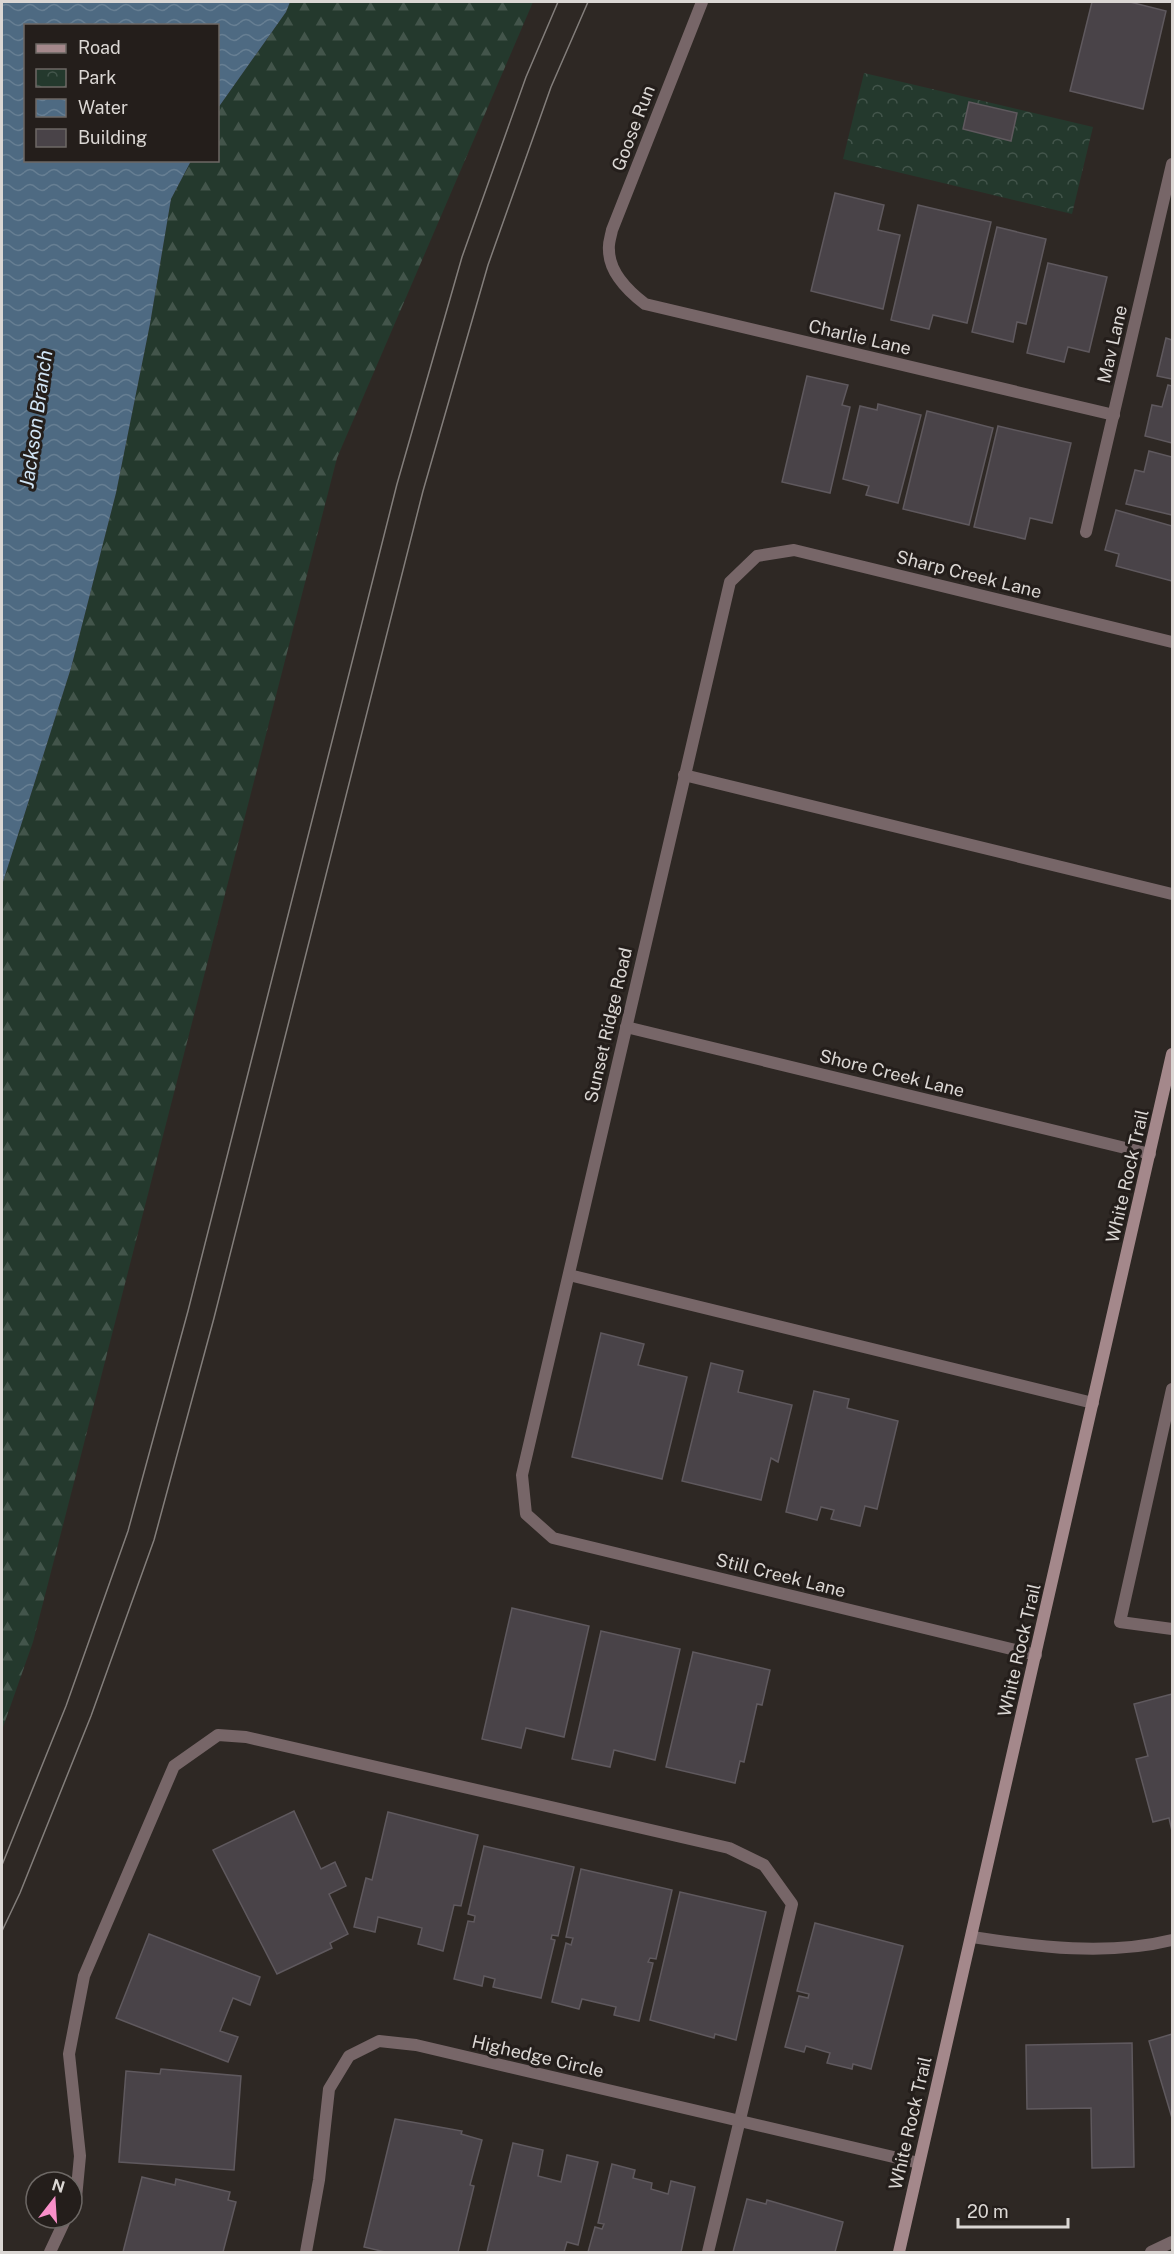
<svg xmlns="http://www.w3.org/2000/svg" width="1174" height="2254" font-family="'Public Sans',sans-serif">
<style>
.forest{fill:url(#forest-firs)}
.park{fill:url(#park-crowns)}
.water{fill:url(#water-waves)}
.building{fill:#494348;stroke:#5f595e;stroke-width:1.5}
.lines{fill:none;stroke-linecap:round;stroke-linejoin:round}
.lane{stroke:#776668;stroke-width:12}
.street{stroke:#776668;stroke-width:12}
.secondary{stroke:#a4888b;stroke-width:12}
.tram{stroke:#837e7b;stroke-width:1.5}
.labels{text-anchor:middle;dominant-baseline:central;stroke-width:6;stroke-linejoin:round;paint-order:stroke}
.street-label{font-size:18px;fill:#dbd7d4;stroke:#241e1b}
.water-label{font-size:20px;font-style:italic;fill:#d1e5f6;stroke:#241e1b}
</style>
<defs>
<pattern id="forest-firs" width="22" height="20" patternUnits="userSpaceOnUse" patternTransform="scale(1.5)"><rect width="22" height="20" fill="#24392d"/><path d="M5 1l3.5 6h-7zM16 11l3.5 6h-7z" fill="#43554b"/></pattern>
<pattern id="park-crowns" width="20" height="18" patternUnits="userSpaceOnUse" patternTransform="scale(1.5)"><rect width="20" height="18" fill="#24392d"/><path d="M2 6a3 3 0 1 1 6 0M12 15a3 3 0 1 1 6 0" fill="none" stroke="#43554b"/></pattern>
<pattern id="water-waves" width="16" height="10" patternUnits="userSpaceOnUse" patternTransform="scale(1.5)"><rect width="16" height="10" fill="#4e6a82"/><path d="M0 5q4-4 8 0t8 0" fill="none" stroke="#677f93"/></pattern>
</defs>
<rect width="100%" height="100%" fill="#2e2824"/>
<path class="forest" d="M290 2H533L337 458 33 1642 2 1730V885L71 668 116 493 150 324 171 199 191 161 218 160V108L286 12Z"/>
<path class="park" d="M864 73 1093 127 1072 214 843 159Z"/>
<path class="water" d="M2 2H290L286 12 218 108V26H26V160L191 161 171 199 150 324 116 493 71 668 2 885Z"/>
<g class="building">
<path d="M1092 2H1130L1166 11 1143 109 1070 91Z"/>
<path d="M969 102 1017 113 1011 141 963 129Z"/>
<path d="M835 193 884 205 878 230 900 235 883 309 811 291Z"/>
<path d="M918 205 991 222 967 323 933 315 929 329 891 320Z"/>
<path d="M997 227 1046 239 1026 324 1017 322 1013 342 972 332Z"/>
<path d="M1048 263 1107 277 1089 352 1068 347 1064 362 1027 353Z"/>
<path d="M1166 338 1172 340V379L1157 376Z"/>
<path d="M807 376 848 385 842 405 850 407 830 493 782 482Z"/>
<path d="M1168 385 1172 386V443L1145 436 1152 405 1162 407Z"/>
<path d="M878 404 921 415 898 503 866 495 869 486 843 479 860 406 877 410Z"/>
<path d="M927 411 993 428 969 525 903 509Z"/>
<path d="M998 426 1071 443 1052 523 1030 518 1025 539 974 527Z"/>
<path d="M1149 451 1172 457V515L1126 504 1135 470 1144 472Z"/>
<path d="M1116 510 1172 526V581L1116 566 1119 554 1105 550Z"/>
<path d="M601 1333 644 1344 638 1365 687 1377 662 1479 572 1457Z"/>
<path d="M711 1363 743 1371 738 1392 792 1405 778 1462 771 1458 761 1500 682 1481Z"/>
<path d="M814 1391 849 1399 847 1408 898 1421 877 1509 865 1506 860 1526 831 1519 834 1510 821 1507 817 1520 786 1512Z"/>
<path d="M512 1608 589 1626 564 1737 526 1728 521 1748 482 1739Z"/>
<path d="M601 1631 680 1649 655 1760 614 1750 610 1767 572 1759Z"/>
<path d="M693 1652 770 1670 762 1705 757 1704 744 1762 740 1761 735 1783 666 1767Z"/>
<path d="M1172 1694V1831L1169 1818 1153 1822 1136 1759 1148 1756 1134 1704Z"/>
<path d="M294 1811 321 1869 335 1862 346 1886 329 1894 348 1934 330 1943 332 1948 277 1974 213 1850Z"/>
<path d="M388 1812 478 1835 461 1906 454 1905 443 1951 418 1944 422 1928 378 1917 375 1932 354 1927 366 1878 372 1880Z"/>
<path d="M484 1846 574 1867 558 1936 552 1935 551 1939 555 1940 541 1998 493 1987 495 1979 484 1976 482 1986 454 1979 468 1921 474 1922 475 1916 468 1914Z"/>
<path d="M581 1869 672 1890 656 1959 650 1958 648 1962 653 1963 639 2021 614 2015 616 2007 582 1999 579 2009 552 2002 566 1943 571 1945 573 1938 566 1937Z"/>
<path d="M680 1892 766 1912 736 2040 715 2034 714 2038 650 2020Z"/>
<path d="M815 1923 903 1946 871 2069 853 2064 852 2069 827 2063 830 2053 806 2046 804 2052 785 2047 799 1996 808 1998 809 1994 797 1991Z"/>
<path d="M149 1934 260 1977 250 2005 233 1998 220 2031 238 2037 228 2062 116 2018Z"/>
<path d="M1172 2034V2118L1149 2041Z"/>
<path d="M1132 2043 1134 2167 1092 2168 1091 2108 1027 2109 1026 2045Z"/>
<path d="M161 2069 241 2076 234 2170 119 2162 126 2071 160 2074Z"/>
<path d="M395 2119 462 2131 461 2134 482 2140 470 2185 474 2186 458 2252H385L364 2247Z"/>
<path d="M513 2143 543 2150 538 2176 561 2182 567 2155 598 2162 578 2245 567 2242 564 2252H487Z"/>
<path d="M612 2164 635 2170 633 2178 652 2183 651 2189 668 2194 671 2181 695 2187 681 2252H588L595 2227 602 2229 604 2224 598 2223Z"/>
<path d="M142 2177 175 2185 176 2179 230 2192 228 2200 236 2202 223 2252H123Z"/>
<path d="M747 2199 766 2204 767 2200 843 2222 835 2252H733Z"/>
</g>
<g class="lines">
<g class="lane">
<path d="M684 775 1172 894"/>
<path d="M569 1275 1093 1403"/>
<path d="M1172 1389 1120 1622 1172 1629"/>
<path d="M72 2205 76 2198 80 2156 69 2054 84 1976 174 1766 218 1735 246 1737 729 1848 764 1865 792 1904 708 2252"/>
<path d="M50 2252 66 2218"/>
<path d="M1151 2252 1172 2242"/>
</g>
<g class="street">
<path d="M702 2 612 230C611 236 608 243 609 250 609 273 628 291 645 304L1114 415"/>
<path d="M1086 532 1172 164"/>
<path d="M626 1027 1150 1154"/>
<path d="M1036 1655 553 1538 526 1514 522 1475 730 582 757 556 794 550 1172 642"/>
<path d="M972 1937C1038 1947 1107 1956 1172 1940"/>
<path d="M306 2252 319 2180 329 2089 349 2056 379 2041 416 2045 919 2163"/>
</g>
<path class="secondary" d="M899 2252 1172 1054"/>
<g class="tram">
<path d="M2 1865 66 1706 128 1531 188 1311 397 484 462 257 526 77 558 2"/>
<path d="M2 1931 20 1893 91 1716 154 1540 214 1318 423 491 488 265 551 87 588 2"/>
</g>
</g>
<g class="labels">
<g class="street-label">
<text transform="translate(633 128) rotate(-69)">Goose Run</text>
<text transform="translate(860 337) rotate(13)">Charlie Lane</text>
<text transform="translate(1112 344) rotate(-77)">Mav Lane</text>
<text transform="translate(969 574) rotate(14)">Sharp Creek Lane</text>
<text transform="translate(608 1025) rotate(-77)">Sunset Ridge Road</text>
<text transform="translate(892 1073) rotate(14)">Shore Creek Lane</text>
<text transform="translate(1127 1176) rotate(-77)">White Rock Trail</text>
<text transform="translate(781 1575) rotate(14)">Still Creek Lane</text>
<text transform="translate(1019 1650) rotate(-77)">White Rock Trail</text>
<text transform="translate(538 2056) rotate(13)">Highedge Circle</text>
<text transform="translate(910 2123) rotate(-77)">White Rock Trail</text>
</g>
<g class="water-label">
<text transform="translate(36 419) rotate(-82)">Jackson Branch</text>
</g>
</g>
<rect width="1174" height="2254" fill="none" stroke="#dbd7d4" stroke-width="6"/>
<rect x="24" y="24" width="195" height="138" fill="#241e1b" stroke="#6d6865" stroke-width="1.5"/>
<rect x="36" y="44" width="30" height="9" fill="#a4888b" stroke="#6d6865" stroke-width="1.5"/>
<text x="78" y="54" font-size="18" fill="#dbd7d4">Road</text>
<rect x="36" y="69" width="30" height="18" fill="url(#park-crowns)" stroke="#6d6865" stroke-width="1.5"/>
<text x="78" y="84" font-size="18" fill="#dbd7d4">Park</text>
<rect x="36" y="99" width="30" height="18" fill="url(#water-waves)" stroke="#6d6865" stroke-width="1.5"/>
<text x="78" y="114" font-size="18" fill="#dbd7d4">Water</text>
<rect x="36" y="129" width="30" height="18" fill="#494348" stroke="#6d6865" stroke-width="1.5"/>
<text x="78" y="144" font-size="18" fill="#dbd7d4">Building</text>
<g transform="translate(54 2200) rotate(17)"><circle r="28" fill="#241e1b" stroke="#6d6865" stroke-width="1.5"/>
<path d="M0-4.5L10 22L0 15L-10 22Z" fill="#f98fc9"/>
<text y="-9" font-size="16" font-weight="bold" text-anchor="middle" fill="#dbd7d4">N</text>
</g>
<path d="M958 2218v9h110v-9" fill="none" stroke="#dbd7d4" stroke-width="3"/>
<text x="967" y="2218" font-size="18" fill="#dbd7d4" stroke="#241e1b" stroke-width="4.5" paint-order="stroke">20 m</text>
</svg>
